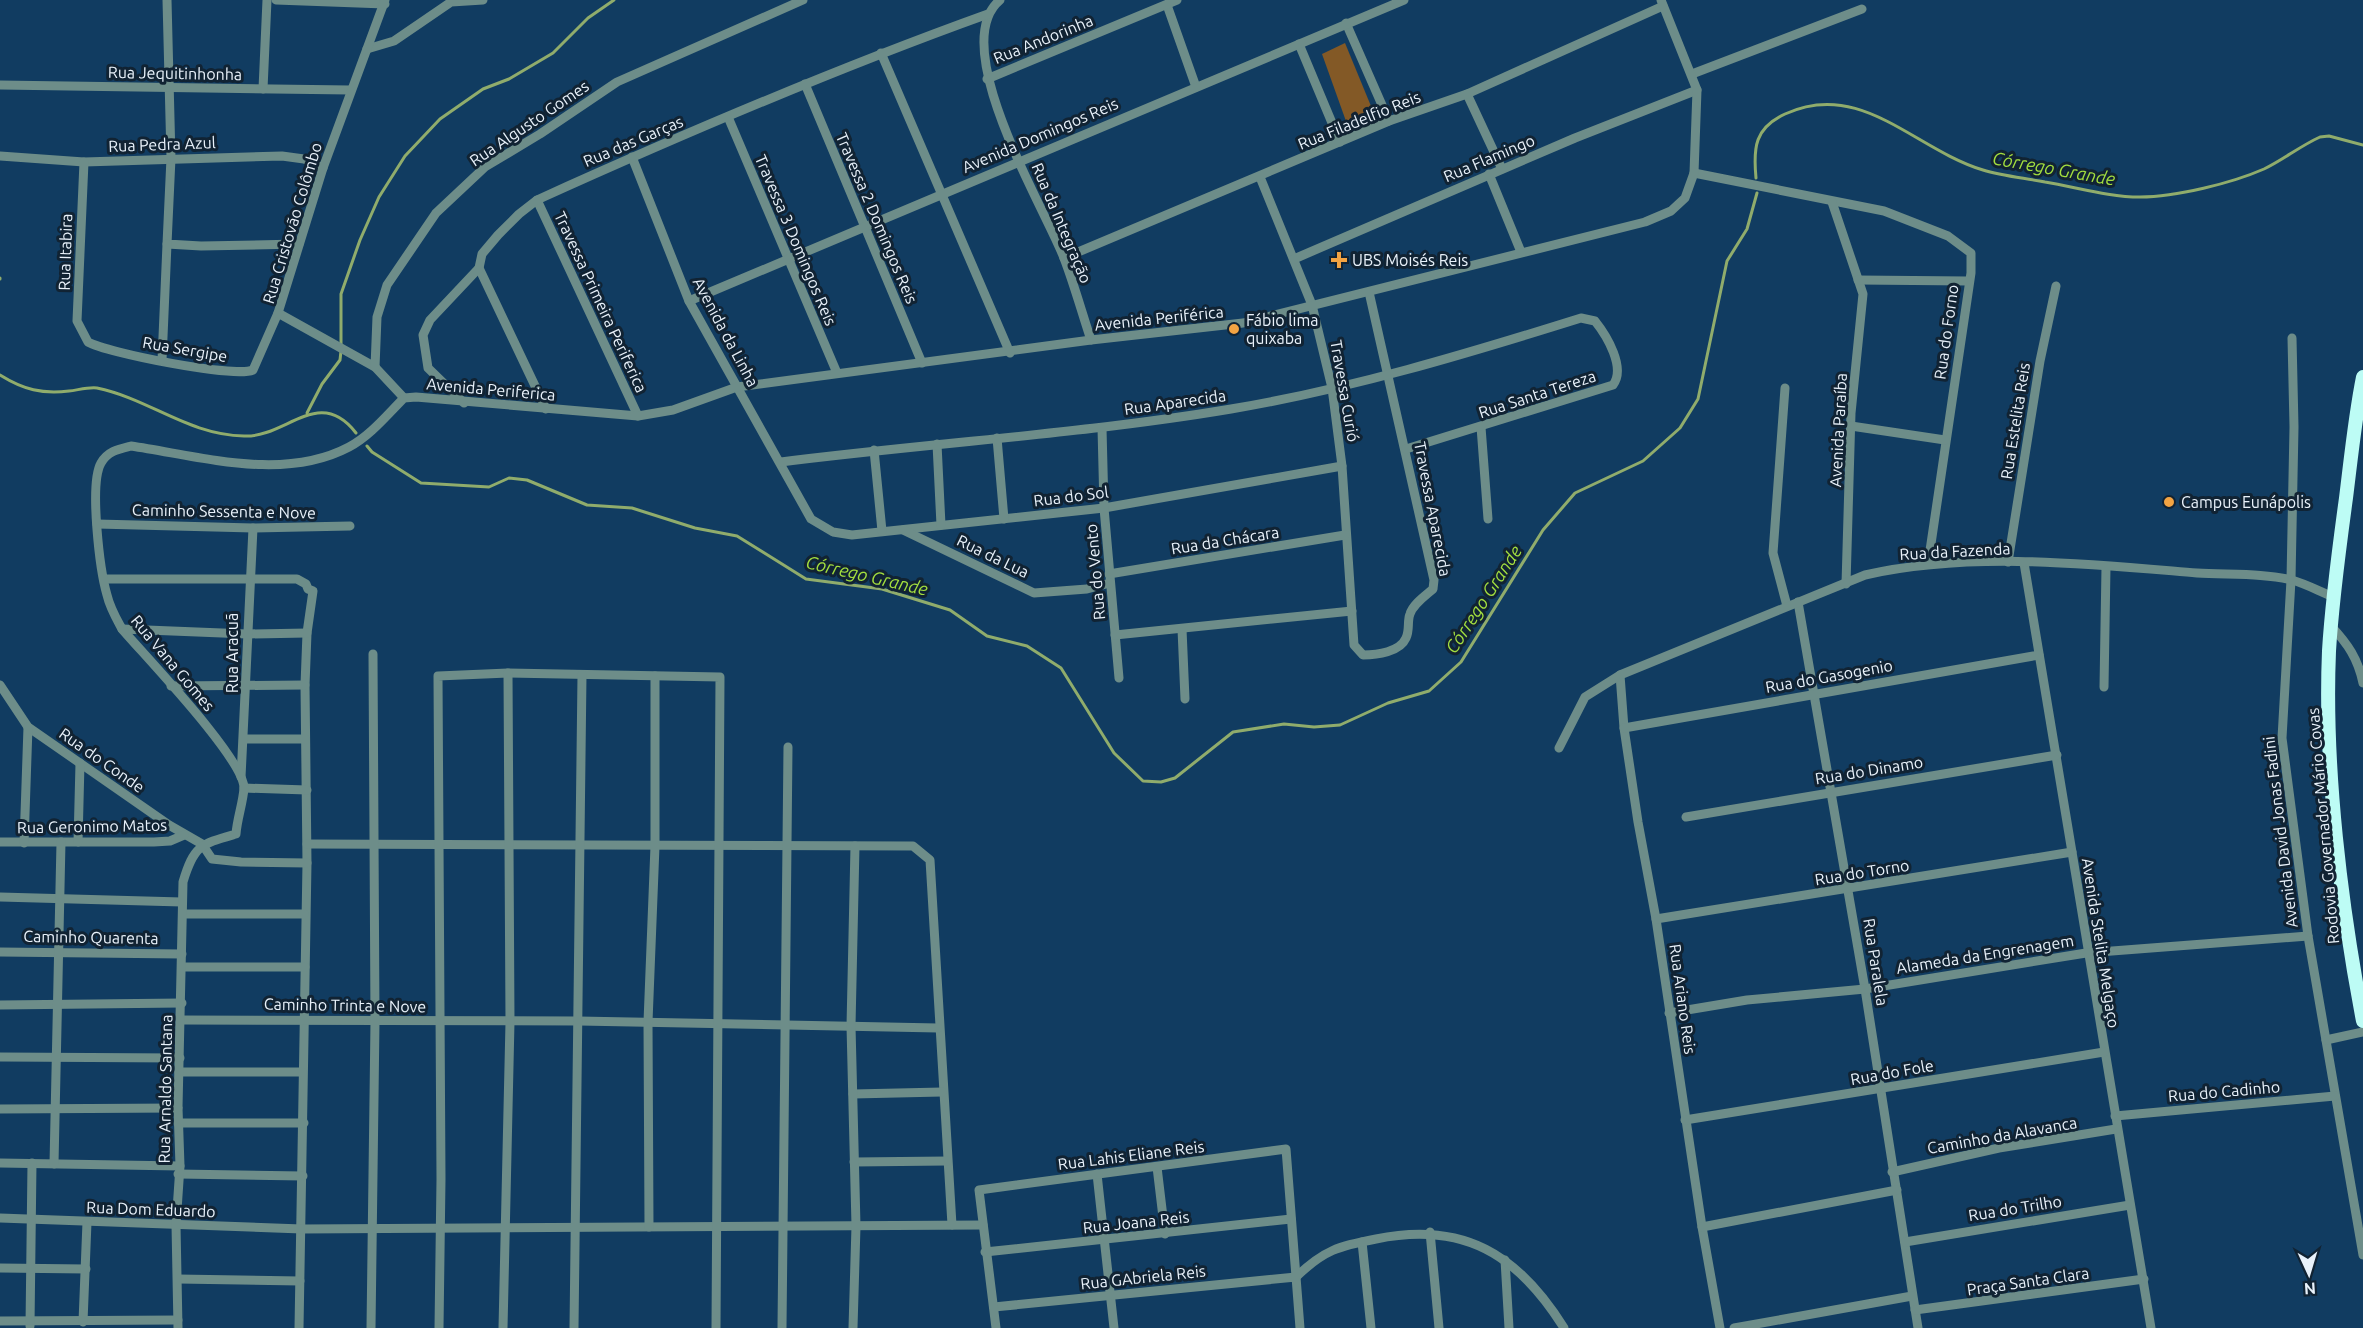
<svg xmlns="http://www.w3.org/2000/svg" width="2363" height="1328" font-family="Ubuntu,sans-serif">
<style>
.green{fill:#835926}
.lines{fill:none;stroke-linecap:round;stroke-linejoin:round}
.stream{stroke:#90ac6c;stroke-width:3}
.minor{stroke:#6d8d89;stroke-width:9}
.highway{stroke:#bdfcf5;stroke-width:14}
.poi-dot{fill:#f3a443;stroke:#112333;stroke-width:2}
.labels{text-anchor:middle;dominant-baseline:central;stroke-width:6;stroke-linejoin:round;paint-order:stroke}
.street-label{font-size:16px;fill:#e9f2fb;stroke:#112333}
.poi-label{font-size:16px;fill:#e9f2fb;stroke:#112333;text-anchor:start}
.water-label{font-size:18px;font-style:italic;fill:#a3de3f;stroke:#112333}
</style>
<rect width="100%" height="100%" fill="#113c61"/>
<path class="green" d="M1345 43 1373 111 1347 124 1322 54Z"/>
<g class="lines">
<g class="stream">
<path d="M1756 178C1753 147 1755 128 1785 114 1861 79 1914 149 1983 170 2002 176 2025 178 2045 182 2076 187 2109 197 2140 197 2176 197 2232 183 2264 169 2283 160 2300 146 2320 137L2329 136 2363 145"/>
<path d="M0 278V279"/>
<path d="M341 344V294L360 240 379 197 405 156 440 119 483 89 509 79 553 53 588 18 614 0"/>
<path d="M0 375C24 390 42 394 69 391 78 390 88 387 97 388 150 399 188 435 244 436 286 438 319 385 356 433"/>
<path d="M307 413 322 384 340 360 341 351"/>
<path d="M367 446 372 452 421 483 489 487 509 478 527 480 587 505 632 508 695 528 737 536 806 579 882 589 950 610 987 636 1027 646 1061 668 1114 753 1143 781 1161 782 1175 778 1233 732 1284 724 1314 727 1340 725 1388 703 1429 691 1461 662 1543 530 1575 493 1643 461 1680 428 1698 399 1727 261 1747 229 1757 193"/>
</g>
<g class="minor">
<path d="M167 0 171 158 167 244 201 246 299 244"/>
<path d="M276 0 385 4"/>
<path d="M1000 0C946 45 1043 205 1064 258 1074 284 1082 313 1091 340"/>
<path d="M1167 5 1196 87"/>
<path d="M1346 23 1389 121"/>
<path d="M1299 44 1340 142"/>
<path d="M367 49 394 41 451 2 483 0"/>
<path d="M881 53 1010 353"/>
<path d="M1692 74 1862 9"/>
<path d="M987 79 1177 0"/>
<path d="M805 84 922 363"/>
<path d="M0 85 350 90"/>
<path d="M263 89 267 0"/>
<path d="M1467 94 1502 169"/>
<path d="M728 117 837 373"/>
<path d="M0 156 84 162 282 156 304 159 323 168"/>
<path d="M632 157 689 301 811 519 833 532 852 535 1104 508 1342 466"/>
<path d="M84 162 77 321 88 342C107 353 234 378 253 370L278 313 323 168 385 0"/>
<path d="M1694 173 1884 211 1948 236 1971 253V273L1928 564"/>
<path d="M1489 174 1521 252"/>
<path d="M1260 177 1312 305 1332 388 1342 466 1354 645 1363 655C1377 655 1400 652 1406 638 1410 630 1407 621 1410 614 1413 604 1425 596 1433 589L1434 580 1369 292"/>
<path d="M537 200 638 416"/>
<path d="M1832 202 1863 294 1851 413 1846 584"/>
<path d="M1064 258 1389 121 1467 94 1663 6"/>
<path d="M1294 259 1575 138 1697 90"/>
<path d="M479 268 546 409"/>
<path d="M1858 280 1968 281"/>
<path d="M689 301 1404 0"/>
<path d="M278 313 375 367 404 398"/>
<path d="M2292 338 2294 427 2291 580 2282 738 2308 936 2363 1255"/>
<path d="M162 360 167 244"/>
<path d="M375 367 377 317 387 285 436 213 485 167 540 134 617 82 803 0"/>
<path d="M1785 388 1773 553 1787 606"/>
<path d="M464 403 428 368 423 335 430 320 479 268 482 254 498 235 519 214 537 200C685 133 835 69 988 14"/>
<path d="M1851 426 1945 440"/>
<path d="M1481 427 1488 519"/>
<path d="M1102 428 1104 508 1119 678"/>
<path d="M997 438 1004 519"/>
<path d="M937 444 941 525"/>
<path d="M874 450 882 531"/>
<path d="M781 462C931 443 1082 434 1231 409 1350 389 1466 354 1581 318L1595 321C1607 336 1626 368 1613 385L1406 449"/>
<path d="M97 524 253 528 350 526"/>
<path d="M903 530 1034 593 1087 589 1110 583"/>
<path d="M2008 562 2040 361 2056 286"/>
<path d="M2024 563 2151 1328"/>
<path d="M1109 574 1345 535"/>
<path d="M105 579H297L306 584 308 589 313 591 307 633 305 685 307 863 299 1328"/>
<path d="M1798 602 1865 989 1918 1328"/>
<path d="M2331 626C2348 644 2358 659 2363 683"/>
<path d="M122 629 247 634 307 633"/>
<path d="M1182 629 1185 699"/>
<path d="M1115 635 1352 611"/>
<path d="M1620 675 1624 728 1638 822 1656 919 1702 1227 1720 1328"/>
<path d="M0 685 28 727 169 825 202 844 212 859 241 862 307 863"/>
<path d="M171 686 305 685"/>
<path d="M2104 687 2106 567"/>
<path d="M1624 728 2039 655"/>
<path d="M245 739H305"/>
<path d="M1559 748 1585 697 1620 675 1865 575C1971 551 2090 564 2197 573 2226 575 2264 573 2292 580 2306 584 2321 592 2334 597"/>
<path d="M241 777 253 528"/>
<path d="M244 788 307 790"/>
<path d="M1686 817 2057 755"/>
<path d="M0 842H154L170 841 184 835"/>
<path d="M78 842 80 763"/>
<path d="M24 843 28 727"/>
<path d="M307 844 913 846 930 860 952 1225"/>
<path d="M0 897 182 902"/>
<path d="M183 914H304"/>
<path d="M1656 919 2072 852"/>
<path d="M0 952 182 954"/>
<path d="M182 967H305"/>
<path d="M0 1005 182 1003"/>
<path d="M1669 1013 1747 1000 1865 989 2086 953 2308 936"/>
<path d="M181 1020 579 1021 938 1028"/>
<path d="M2326 1040 2363 1032"/>
<path d="M0 1057 180 1058"/>
<path d="M179 1072H302"/>
<path d="M853 1094 942 1092"/>
<path d="M0 1109 178 1108"/>
<path d="M2115 1116 2335 1096"/>
<path d="M1685 1120 2104 1052"/>
<path d="M178 1123H304"/>
<path d="M854 1162 947 1161"/>
<path d="M0 1163 180 1166"/>
<path d="M54 1164 61 842"/>
<path d="M1157 1167 1165 1234"/>
<path d="M1892 1172 1999 1148 2116 1129"/>
<path d="M178 1174 303 1176"/>
<path d="M1097 1174 1114 1328"/>
<path d="M0 1218 302 1229 983 1225"/>
<path d="M649 1227 648 1022 655 846V676"/>
<path d="M1702 1227 1897 1190"/>
<path d="M1430 1232 1439 1328"/>
<path d="M1362 1242 1371 1328"/>
<path d="M1905 1242 2130 1205"/>
<path d="M985 1252 1291 1219"/>
<path d="M1505 1260 1509 1328"/>
<path d="M0 1268 86 1269"/>
<path d="M178 1279 300 1281"/>
<path d="M994 1307 1296 1277C1324 1250 1339 1246 1376 1239 1463 1221 1518 1254 1564 1328"/>
<path d="M1915 1310 2144 1279"/>
<path d="M0 1321 178 1320"/>
<path d="M83 1322 87 1222"/>
<path d="M30 1326 32 1163"/>
<path d="M178 1328 176 1225 180 1166 178 1108 183 882C194 845 201 844 236 834 237 819 243 803 244 788 244 759 145 656 122 629 116 618 110 608 107 595 100 571 89 484 101 463 108 451 119 449 131 446 200 456 283 482 349 447 370 436 387 415 404 398L416 397 638 416 673 410 737 387 1091 340 1243 323 1645 222 1671 211 1685 198 1694 173 1697 90 1661 0"/>
<path d="M371 1328 375 1021 373 654"/>
<path d="M439 1328 441 1179 438 676 508 673 720 677 716 1328"/>
<path d="M503 1328 510 1022 508 673"/>
<path d="M574 1328 582 675"/>
<path d="M782 1328 788 747"/>
<path d="M853 1328 856 1226 851 1026 855 846"/>
<path d="M996 1328 979 1190 1286 1149 1300 1328"/>
<path d="M1734 1328 1912 1296"/>
</g>
<path class="highway" d="M2363 377C2355 417 2351 458 2346 498 2339 549 2332 600 2329 651 2324 769 2341 906 2363 1021"/>
</g>
<g class="poi-dot">
<path d="M1336 251h6v6h6v6h-6v6h-6v-6h-6v-6h6z"/>
<circle cx="1234" cy="329" r="6"/>
<circle cx="2169" cy="502" r="6"/>
</g>
<g class="labels">
<g class="street-label">
<text transform="translate(1043 39) rotate(-22)">Rua Andorinha</text>
<text transform="translate(175 73) rotate(1)">Rua Jequitinhonha</text>
<text transform="translate(1359 120) rotate(-22)">Rua Filadelfio Reis</text>
<text transform="translate(529 123) rotate(-34)">Rua Algusto Gomes</text>
<text transform="translate(1040 135) rotate(-23)">Avenida Domingos Reis</text>
<text transform="translate(633 141) rotate(-23)">Rua das Garças</text>
<text transform="translate(162 144) rotate(-2)">Rua Pedra Azul</text>
<text transform="translate(1489 158) rotate(-23)">Rua Flamingo</text>
<text transform="translate(877 218) rotate(67)">Travessa 2 Domingos Reis</text>
<text transform="translate(292 223) rotate(-73)">Rua Cristovão Colômbo</text>
<text transform="translate(1062 223) rotate(67)">Rua da Integração</text>
<text transform="translate(796 240) rotate(67)">Travessa 3 Domingos Reis</text>
<text transform="translate(65 252) rotate(-88)">Rua Itabira</text>
<text transform="translate(601 302) rotate(65)">Travessa Primeira Periferica</text>
<text transform="translate(1159 318) rotate(-6)">Avenida Periférica</text>
<text transform="translate(726 332) rotate(62)">Avenida da Linha</text>
<text transform="translate(1946 332) rotate(-82)">Rua do Forno</text>
<text transform="translate(185 349) rotate(10)">Rua Sergipe</text>
<text transform="translate(491 389) rotate(5)">Avenida Periferica</text>
<text transform="translate(1345 391) rotate(80)">Travessa Curió</text>
<text transform="translate(1537 394) rotate(-18)">Rua Santa Tereza</text>
<text transform="translate(1175 402) rotate(-8)">Rua Aparecida</text>
<text transform="translate(2015 421) rotate(-81)">Rua Estelita Reis</text>
<text transform="translate(1838 430) rotate(-87)">Avenida Paraíba</text>
<text transform="translate(1071 496) rotate(-7)">Rua do Sol</text>
<text transform="translate(1433 509) rotate(79)">Travessa Aparecida</text>
<text transform="translate(224 511) rotate(1)">Caminho Sessenta e Nove</text>
<text transform="translate(1225 540) rotate(-9)">Rua da Chácara</text>
<text transform="translate(1955 551) rotate(-3)">Rua da Fazenda</text>
<text transform="translate(993 556) rotate(26)">Rua da Lua</text>
<text transform="translate(1095 572) rotate(-95)">Rua do Vento</text>
<text transform="translate(232 653) rotate(-90)">Rua Aracuã</text>
<text transform="translate(173 663) rotate(50)">Rua Vana Gomes</text>
<text transform="translate(1829 676) rotate(-10)">Rua do Gasogenio</text>
<text transform="translate(102 760) rotate(35)">Rua do Conde</text>
<text transform="translate(1869 770) rotate(-9)">Rua do Dinamo</text>
<text transform="translate(92 826) rotate(-1)">Rua Geronimo Matos</text>
<text transform="translate(2323 826) rotate(-95)">Rodovia Governador Mário Covas</text>
<text transform="translate(2280 832) rotate(-97)">Avenida David Jonas Fadini</text>
<text transform="translate(1862 872) rotate(-9)">Rua do Torno</text>
<text transform="translate(91 937) rotate(1)">Caminho Quarenta</text>
<text transform="translate(2101 943) rotate(81)">Avenida Stelita Melgaço</text>
<text transform="translate(1985 954) rotate(-9)">Alameda da Engrenagem</text>
<text transform="translate(1876 962) rotate(81)">Rua Paralela</text>
<text transform="translate(1683 999) rotate(82)">Rua Ariano Reis</text>
<text transform="translate(345 1005) rotate(1)">Caminho Trinta e Nove</text>
<text transform="translate(1892 1072) rotate(-10)">Rua do Fole</text>
<text transform="translate(165 1089) rotate(-89)">Rua Arnaldo Santana</text>
<text transform="translate(2224 1091) rotate(-5)">Rua do Cadinho</text>
<text transform="translate(2002 1135) rotate(-10)">Caminho da Alavanca</text>
<text transform="translate(1131 1155) rotate(-7)">Rua Lahis Eliane Reis</text>
<text transform="translate(2015 1208) rotate(-9)">Rua do Trilho</text>
<text transform="translate(151 1209) rotate(2)">Rua Dom Eduardo</text>
<text transform="translate(1136 1222) rotate(-6)">Rua Joana Reis</text>
<text transform="translate(1143 1277) rotate(-6)">Rua GAbriela Reis</text>
<text transform="translate(2028 1281) rotate(-8)">Praça Santa Clara</text>
</g>
<g class="poi-label">
<text x="1352" y="260">UBS Moisés Reis</text>
<text x="1246" y="320">Fábio lima<tspan x="1246" dy="18">quixaba</tspan></text>
<text x="2181" y="502">Campus Eunápolis</text>
</g>
<g class="water-label">
<text transform="translate(2054 168) rotate(10)">Córrego Grande</text>
<text transform="translate(867 575) rotate(13)">Córrego Grande</text>
<text transform="translate(1483 599) rotate(-57)">Córrego Grande</text>
</g>
</g>
<g transform="translate(2309 1274) rotate(176)" stroke="#112333" stroke-width="4.5" paint-order="stroke">
<path d="M0-4.5L10 22L0 15L-10 22Z" fill="#e9f2fb"/>
<text y="-9" font-size="16" font-weight="bold" text-anchor="middle" fill="#e9f2fb">N</text>
</g>
</svg>
